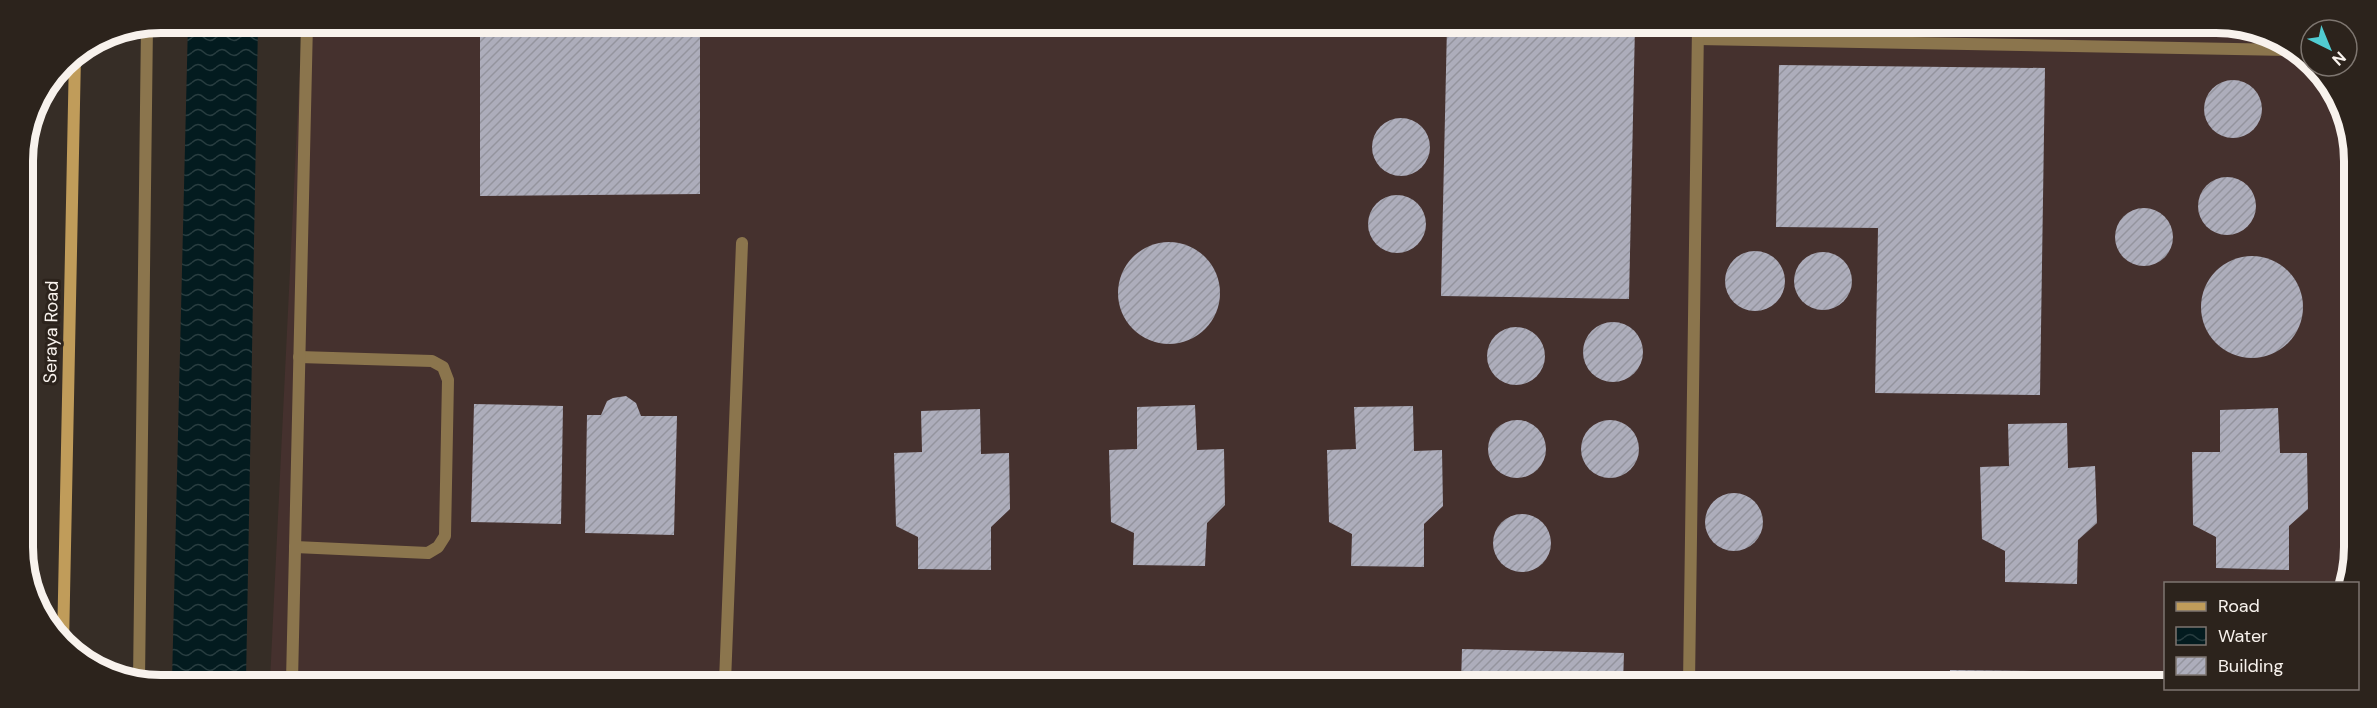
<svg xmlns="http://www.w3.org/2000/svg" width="2377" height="708" font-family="'DM Sans',sans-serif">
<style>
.industrial{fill:#45312e}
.water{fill:url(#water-waves)}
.building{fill:url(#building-hatch)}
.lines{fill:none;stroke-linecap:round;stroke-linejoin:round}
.lane{stroke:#8b754d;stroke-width:12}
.secondary{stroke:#c09c5a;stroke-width:12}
.labels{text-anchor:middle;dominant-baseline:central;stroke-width:6;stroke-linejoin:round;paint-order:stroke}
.street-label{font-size:18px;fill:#f8f2ed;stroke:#2c231c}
.rim{fill:none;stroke:#f8f2ed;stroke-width:8}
</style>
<defs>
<pattern id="water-waves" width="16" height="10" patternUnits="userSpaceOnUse" patternTransform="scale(1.5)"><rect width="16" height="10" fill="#031b1f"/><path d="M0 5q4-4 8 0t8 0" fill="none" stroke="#283d40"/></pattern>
<pattern id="building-hatch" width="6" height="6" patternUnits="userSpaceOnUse" patternTransform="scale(1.5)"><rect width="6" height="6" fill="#adadbb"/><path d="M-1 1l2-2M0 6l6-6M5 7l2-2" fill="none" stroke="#94949e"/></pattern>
</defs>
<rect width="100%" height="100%" fill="#362d26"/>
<g class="industrial">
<path d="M302 23 2251 27 2311 62V66H2315L2352 135 2350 582 2166 584 2165 685 270 681Z"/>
<path d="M31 119 24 341 23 153Z"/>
</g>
<path class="water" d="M188 23H258L246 681H172Z"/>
<g class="building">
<path d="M480 23 700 24V194L480 196Z"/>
<path d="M1447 25 1635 26 1629 299 1441 296Z"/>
<path d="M1779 65 2045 68 2040 395 1875 393 1878 228 1776 227Z"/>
<circle cx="2233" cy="109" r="29"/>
<circle cx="1401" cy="147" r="29"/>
<circle cx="2227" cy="206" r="29"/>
<circle cx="1397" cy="224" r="29"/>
<circle cx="2144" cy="237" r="29"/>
<circle cx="1169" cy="293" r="51"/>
<circle cx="1755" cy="281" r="30"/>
<circle cx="1823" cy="281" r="29"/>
<circle cx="2252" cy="307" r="51"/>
<circle cx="1613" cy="352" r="30"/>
<circle cx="1516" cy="356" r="29"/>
<path d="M626 396 636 403 641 416H677L674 535 585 533 587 415H601L607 401 613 398Z"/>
<path d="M474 404 563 406 561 524 471 522Z"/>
<path d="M1195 405 1197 450 1224 449 1225 505 1207 523 1205 566 1133 565 1134 533 1111 522 1109 450 1137 449V407Z"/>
<path d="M1413 406 1414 451 1442 450 1443 506 1424 524V567L1351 566 1352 534 1329 522 1327 450 1356 449 1354 407Z"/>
<path d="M2278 408 2280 453H2307L2308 509 2289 526V570L2216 568V537L2193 525 2192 452H2220V410Z"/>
<path d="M980 409 981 454 1009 453 1010 509 991 527V570L918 569V537L896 526 894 453 922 452 921 411Z"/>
<circle cx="1517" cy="449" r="29"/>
<circle cx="1610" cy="449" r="29"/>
<path d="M2067 423 2068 468 2095 466 2097 523 2078 540 2077 584 2005 582V551L1982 539 1980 467 2009 466 2008 424Z"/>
<circle cx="1734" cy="522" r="29"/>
<circle cx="1522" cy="543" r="29"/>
<path d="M1462 649 1624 653 1623 684H1461Z"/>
<path d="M1950 670 2117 672V685H1950Z"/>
</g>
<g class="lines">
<g class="lane">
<path d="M1698 39 2291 50"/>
<path d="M295 547 428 553 438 547 445 536 448 380 443 367 432 361 299 357"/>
<path d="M139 681 147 25"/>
<path d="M292 681 307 23"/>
<path d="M725 682 742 243"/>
<path d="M1689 684 1698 26"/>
</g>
<path class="secondary" d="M63 645 75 55"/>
</g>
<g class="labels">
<g class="street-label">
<text transform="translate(51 332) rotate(-89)">Seraya Road</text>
</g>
</g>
<path d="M0 0H2377V708H0ZM161 33H2216A128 128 0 0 1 2344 161V547A128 128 0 0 1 2216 675H161A128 128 0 0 1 33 547V161A128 128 0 0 1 161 33Z" fill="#2c231c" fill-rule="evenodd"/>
<path class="rim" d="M161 33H2216A128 128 0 0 1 2344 161V547A128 128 0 0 1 2216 675H161A128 128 0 0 1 33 547V161A128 128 0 0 1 161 33Z"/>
<rect x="2164" y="582" width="195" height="108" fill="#2c231c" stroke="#7e7670" stroke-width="1.5"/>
<rect x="2176" y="602" width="30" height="9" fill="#c09c5a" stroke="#7e7670" stroke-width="1.5"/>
<text x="2218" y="612" font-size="18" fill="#f8f2ed">Road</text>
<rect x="2176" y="627" width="30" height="18" fill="url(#water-waves)" stroke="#7e7670" stroke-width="1.5"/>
<text x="2218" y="642" font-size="18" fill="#f8f2ed">Water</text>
<rect x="2176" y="657" width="30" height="18" fill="url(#building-hatch)" stroke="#7e7670" stroke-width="1.5"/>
<text x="2218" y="672" font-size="18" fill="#f8f2ed">Building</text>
<g transform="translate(2329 48) rotate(137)"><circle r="28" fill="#2c231c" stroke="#7e7670" stroke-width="1.5"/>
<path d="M0-4.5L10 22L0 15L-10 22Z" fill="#51ccd2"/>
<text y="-9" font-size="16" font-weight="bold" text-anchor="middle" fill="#f8f2ed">N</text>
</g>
</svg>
